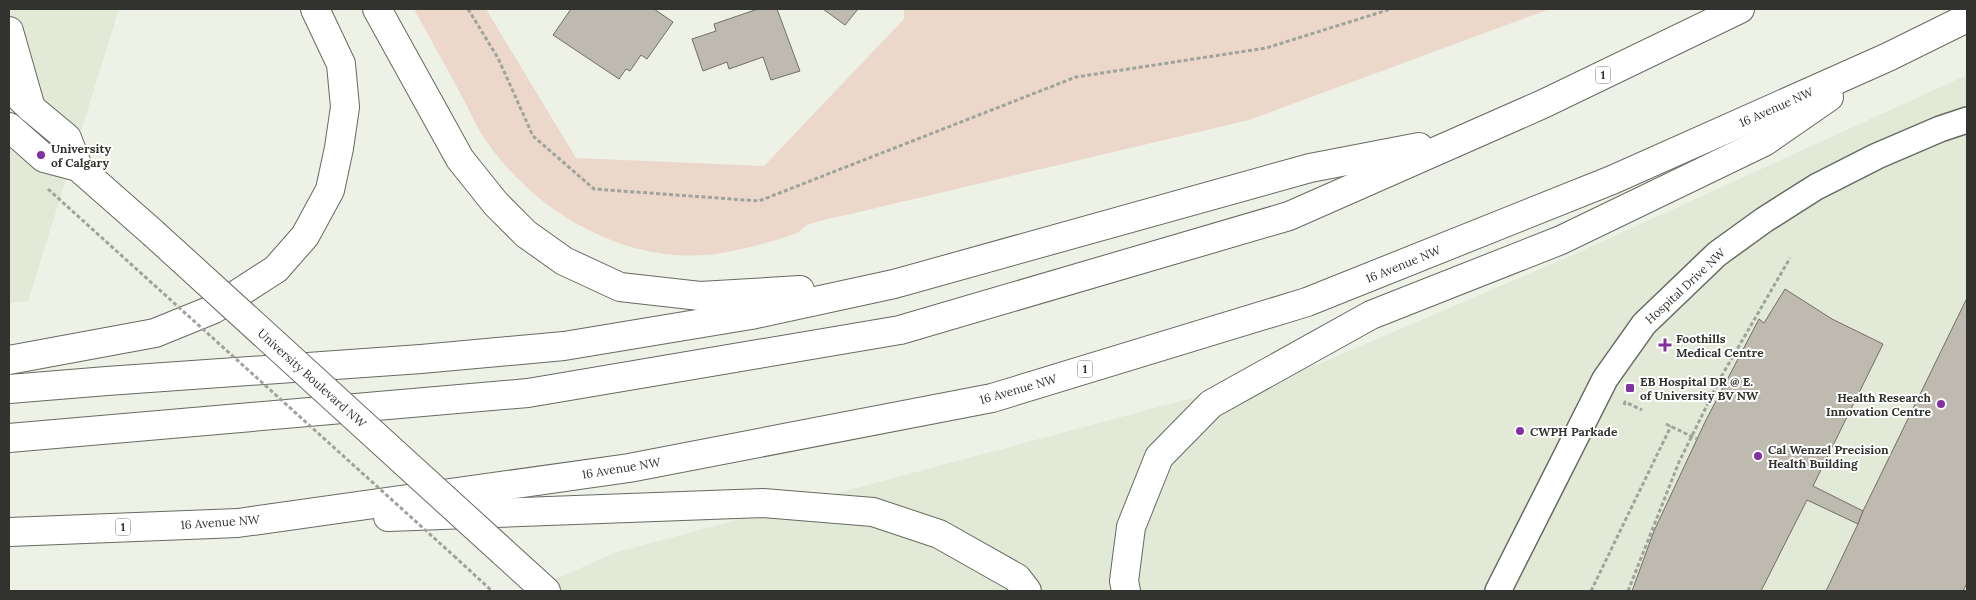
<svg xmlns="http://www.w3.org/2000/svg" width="1976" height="600" font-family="Lora,serif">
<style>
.built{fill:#e2e9d6}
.green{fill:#ecd8cb}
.building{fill:#bebaaf;stroke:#726f65}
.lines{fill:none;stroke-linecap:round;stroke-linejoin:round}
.minor-casing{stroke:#666a60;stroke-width:28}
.tertiary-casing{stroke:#666a60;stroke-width:30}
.trunk-casing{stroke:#666a60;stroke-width:30}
.path{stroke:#a0a39b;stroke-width:3;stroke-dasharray:4 2.5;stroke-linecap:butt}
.minor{stroke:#fff;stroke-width:25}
.tertiary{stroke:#fff;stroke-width:28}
.trunk{stroke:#fff;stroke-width:28}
.tertiary-bridge-casing{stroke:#666a60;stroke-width:30;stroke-linecap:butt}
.path-bridge{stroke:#a0a39b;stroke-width:3;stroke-dasharray:4 2.5;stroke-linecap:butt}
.tertiary-bridge{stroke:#fff;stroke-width:28}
.poi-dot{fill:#8331a0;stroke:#fff;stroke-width:2}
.labels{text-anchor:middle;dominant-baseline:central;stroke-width:4;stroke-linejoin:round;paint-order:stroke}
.shield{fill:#fff;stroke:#70706d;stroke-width:1}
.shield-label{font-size:11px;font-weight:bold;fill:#32332f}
.street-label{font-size:12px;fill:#32332f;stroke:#fff}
.poi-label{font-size:12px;font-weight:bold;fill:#32332f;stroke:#fff;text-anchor:start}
</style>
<rect width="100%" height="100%" fill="#edf1e6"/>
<g class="built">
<path d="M9 9H119L28 301 9 303Z"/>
<path d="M1967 75V591H530L614 553 1319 364 1575 254Z"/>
</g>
<path class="green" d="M414 9H486L576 158 764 166 904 19V9H1550L1249 120 859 212C842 216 823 219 807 225 803 227 800 232 795 234 771 242 746 249 722 253 632 268 540 216 489 145 479 132 472 116 465 102 448 71 431 40 414 9Z"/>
<g class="building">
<path d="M571 9H654L673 22 647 59 641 55 630 71 626 69 619 79 553 35Z"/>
<path d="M758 9H777L800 71 771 80 763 57 729 69 727 62 703 71 692 39 716 31 714 24Z"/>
<path d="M823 9H858L845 25Z"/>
<path d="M1785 289 1832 319 1883 344 1813 486 1863 511 1858 524 1807 500 1761 591H1632L1654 531 1706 420 1759 319 1764 323Z"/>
<path d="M1967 298V583L1963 591H1826L1858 524 1863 511Z"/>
</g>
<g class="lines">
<defs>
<path id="minor" d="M1498 591 1605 379 1644 324 1717 254 1764 220 1816 187 1877 156 1940 129 1967 120"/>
<g id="tertiary">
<path d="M9 87 31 108 67 138 78 167"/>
<path d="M9 127 44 158 78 167 153 233"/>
<path d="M503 552 546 591"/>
</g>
<g id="trunk">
<path d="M377 9 460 159 496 204 526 234 564 261 620 287 700 296 800 290"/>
<path d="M9 31 31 108"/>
<path d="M9 360 155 333 214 309 276 269 305 236 330 190 339 148 345 107 341 64 315 9"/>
<path d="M9 389 107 381 421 359 564 346 751 315 894 284 1310 168 1419 147"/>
<path d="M9 438 528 393 900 330 1289 216 1543 104 1740 9"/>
<path d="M388 517 763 503 873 512 939 534 1017 578 1027 591"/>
<path d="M9 532 238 523 629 468 992 398 1307 302 1612 180 1888 57 1967 18"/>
<path d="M1126 591 1124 581 1131 527 1159 457 1211 404 1371 315 1561 240 1764 142 1829 97"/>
</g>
</defs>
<use href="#minor" class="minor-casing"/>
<use href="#tertiary" class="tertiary-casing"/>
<use href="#trunk" class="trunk-casing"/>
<g class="path">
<path d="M468 9 498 58 533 136 594 189 759 201 1076 77 1266 48 1391 9"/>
<path d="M48 189 101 237"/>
<path d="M1624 405 1625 402 1642 410"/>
<path d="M1666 424 1697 439"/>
<path d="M454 556 492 591"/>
<path d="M1591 591 1671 426"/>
<path d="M1628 591 1679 462 1721 377 1790 258"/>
</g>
<use href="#minor" class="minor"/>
<use href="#tertiary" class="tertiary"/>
<use href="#trunk" class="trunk"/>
<defs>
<path id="tertiary-bridge" d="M153 233 503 552"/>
</defs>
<use href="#tertiary-bridge" class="tertiary-bridge-casing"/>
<path class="path-bridge" d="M101 237 454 556"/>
<use href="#tertiary-bridge" class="tertiary-bridge"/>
</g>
<g class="poi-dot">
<circle cx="41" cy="155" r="5"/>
<path d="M1662.5 337.5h5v5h5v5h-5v5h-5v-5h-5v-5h5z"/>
<rect x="1625" y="383" width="10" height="10" rx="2.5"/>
<circle cx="1941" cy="404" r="5"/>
<circle cx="1520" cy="431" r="5"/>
<circle cx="1758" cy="456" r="5"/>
</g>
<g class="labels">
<g class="shield">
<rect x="1595.5" y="66.5" width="15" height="17" rx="4"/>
<rect x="1077.5" y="360.5" width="15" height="17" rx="4"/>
<rect x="115.5" y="518.5" width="15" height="17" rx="4"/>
</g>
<g class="shield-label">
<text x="1603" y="75">1</text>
<text x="1085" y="369">1</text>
<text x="123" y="527">1</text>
</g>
<g class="street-label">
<text transform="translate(1776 107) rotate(-24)">16 Avenue NW</text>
<text transform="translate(1403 264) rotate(-22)">16 Avenue NW</text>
<text transform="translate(1685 286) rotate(-43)">Hospital Drive NW</text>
<text transform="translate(312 378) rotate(42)">University Boulevard NW</text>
<text transform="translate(1018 389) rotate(-16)">16 Avenue NW</text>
<text transform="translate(621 468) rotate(-9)">16 Avenue NW</text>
<text transform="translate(220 522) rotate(-4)">16 Avenue NW</text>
</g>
<g class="poi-label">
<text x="51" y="148">University<tspan x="51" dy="14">of Calgary</tspan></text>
<text x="1676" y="338">Foothills<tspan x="1676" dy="14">Medical Centre</tspan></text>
<text x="1640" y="381">EB Hospital DR @ E.<tspan x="1640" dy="14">of University BV NW</tspan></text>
<text x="1931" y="397" text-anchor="end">Health Research<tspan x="1931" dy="14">Innovation Centre</tspan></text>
<text x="1530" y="431">CWPH Parkade</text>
<text x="1768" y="449">Cal Wenzel Precision<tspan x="1768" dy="14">Health Building</tspan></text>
</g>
</g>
<rect width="1976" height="600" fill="none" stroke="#32332f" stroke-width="20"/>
</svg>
